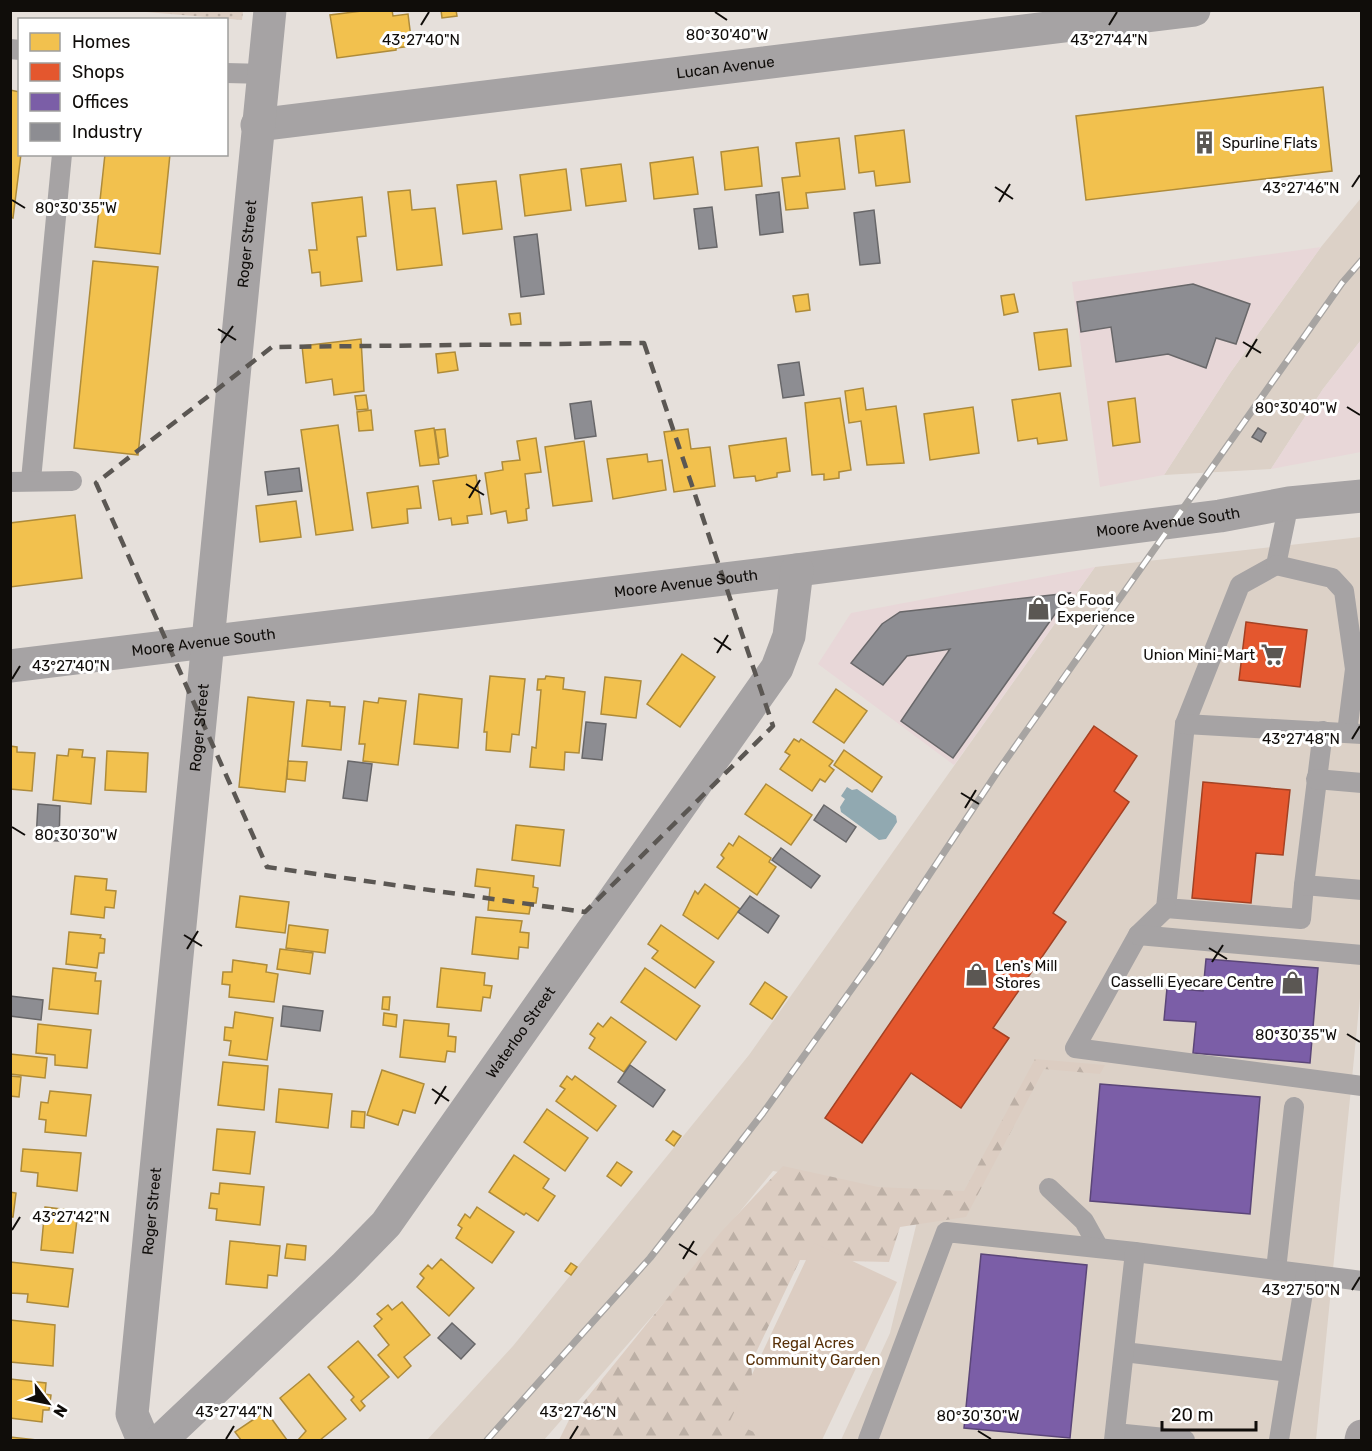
<svg xmlns="http://www.w3.org/2000/svg" width="1372" height="1451" font-family="Rubik,sans-serif">
<style>
.built{fill:#dcd1c7}
.industrial{fill:#e8d7d8}
.forest{fill:url(#forest-firs)}
.park{fill:url(#park-dots)}
.garden{fill:#dccdc2}
.water{fill:#91a9b1}
.homes{fill:#f2c14e;stroke:#ae8b3a;stroke-width:1.5}
.shops{fill:#e4572e;stroke:#a44123;stroke-width:1.5}
.offices{fill:#7b5ea7;stroke:#5b4678;stroke-width:1.5}
.industry{fill:#8d8d92;stroke:#686769;stroke-width:1.5}
.lines{fill:none;stroke-linecap:round;stroke-linejoin:round}
.lane{stroke:#a6a3a4;stroke-width:20}
.street{stroke:#a6a3a4;stroke-width:33}
.secondary{stroke:#a6a1a3;stroke-width:33}
.rail-casing{stroke:#a7a4a2;stroke-width:7}
.rail{stroke:#fff;stroke-width:4.5;stroke-dasharray:14;stroke-linecap:butt}
.marked{fill:none;stroke:#5b5753;stroke-width:4.5;stroke-dasharray:12 8;stroke-linejoin:round}
.ticks{fill:none;stroke:#100d0a;stroke-width:2}
.labels{text-anchor:middle;dominant-baseline:central;stroke-width:6;stroke-linejoin:round;paint-order:stroke}
.street-label{font-size:15px;fill:#100d0a;stroke:#fff}
.poi-label{font-size:15px;fill:#100d0a;stroke:#fff;text-anchor:start}
.park-label{font-size:15px;fill:#573008;stroke:#fff}
.ticks-label{font-size:15px;text-anchor:middle;fill:#100d0a;stroke:#fff;stroke-width:6;stroke-linejoin:round;paint-order:stroke}
</style>
<defs>
<pattern id="forest-firs" width="22" height="20" patternUnits="userSpaceOnUse" patternTransform="scale(1.5)"><rect width="22" height="20" fill="#dccdc2"/><path d="M5 1l3.5 6h-7zM16 11l3.5 6h-7z" fill="#bcafa5"/></pattern>
<pattern id="park-dots" width="8" height="8" patternUnits="userSpaceOnUse" patternTransform="scale(1.5)"><rect width="8" height="8" fill="#dccdc2"/><path d="M2 2h.1M6 6h.1" fill="none" stroke="#bcafa5" stroke-width="1.8" stroke-linecap="round"/></pattern>
</defs>
<rect width="100%" height="100%" fill="#e6e0db"/>
<g class="built">
<path d="M1361 198V340L1323 389 1271 469 1164 475 1230 373 1321 247Z"/>
<path d="M1361 537V988L1316 1440H841L890 1333 923 1197 773 1171 690 1273 544 1440H427L513 1346 749 1055 1095 567Z"/>
</g>
<g class="industrial">
<path d="M1321 247 1230 373 1164 475 1100 487 1072 282Z"/>
<path d="M1361 340V452L1271 469 1323 389Z"/>
<path d="M1095 567 954 765 818 664 851 613Z"/>
</g>
<path class="forest" d="M1035 1059 1105 1065 1100 1074 1044 1069 966 1217 900 1227 889 1262 800 1260 751 1363 756 1423 793 1440H559L569 1420 721 1232 783 1166 878 1187 964 1191Z"/>
<path class="park" d="M134 11 243 10V11L242 20Z"/>
<path class="garden" d="M814 1243 897 1282 822 1440H771L730 1421Z"/>
<path class="water" d="M847 787 852 790 857 789 896 816 897 822 886 839 879 840 841 812 840 807 845 799 841 796Z"/>
<g class="homes">
<path d="M370 10H392L393 16 408 14 412 46 396 48V50L337 58 330 15Z"/>
<path d="M441 10H456L457 16 442 18Z"/>
<path d="M1323 87 1332 171 1086 200 1076 116Z"/>
<path d="M10 90 20 92 21 154 13 218 10 217Z"/>
<path d="M904 130 910 182 876 186 874 171 859 173 855 136Z"/>
<path d="M839 138 845 189 806 193 808 208 786 210 782 178 800 176 796 143Z"/>
<path d="M758 147 762 186 725 190 721 152Z"/>
<path d="M105 154H170L160 254 95 247Z"/>
<path d="M693 157 698 194 654 199 650 163Z"/>
<path d="M621 164 626 201 586 206 581 169Z"/>
<path d="M566 169 571 210 525 216 520 175Z"/>
<path d="M496 181 502 229 463 234 457 185Z"/>
<path d="M410 190 412 210 435 208 442 265 397 270 388 192Z"/>
<path d="M362 197 366 236 357 237 362 281 321 286 320 272 312 273 309 250H317L312 203Z"/>
<path d="M93 261 158 267 138 455 74 448Z"/>
<path d="M808 294 810 310 796 312 793 296Z"/>
<path d="M1014 294 1018 312 1004 315 1001 296Z"/>
<path d="M520 313 521 324 511 325 509 314Z"/>
<path d="M1067 329 1071 366 1039 370 1034 333Z"/>
<path d="M361 339 364 391 334 395 332 379 306 383 302 346Z"/>
<path d="M455 352 458 370 438 373 436 354Z"/>
<path d="M863 388 866 410 896 406 904 463 867 465 861 421 849 423 845 391Z"/>
<path d="M1060 393 1067 440 1038 444 1037 438 1018 441 1012 400Z"/>
<path d="M366 395 368 409 357 410 355 396Z"/>
<path d="M840 398 851 470 839 472V478L824 480V474L812 475 805 403Z"/>
<path d="M1135 398 1140 442 1113 446 1108 402Z"/>
<path d="M973 407 979 453 930 460 924 414Z"/>
<path d="M371 410 373 430 359 431 357 412Z"/>
<path d="M338 425 353 530 316 535 301 430Z"/>
<path d="M434 428 439 464 420 466 415 431Z"/>
<path d="M445 429 448 456 439 458 435 430Z"/>
<path d="M688 429 691 449 710 447 715 486 674 492 664 432Z"/>
<path d="M536 438 541 472 525 474 529 508 526 509 527 520 508 523 506 511 491 514 485 473 503 470 502 462 520 460 517 441Z"/>
<path d="M786 438 790 471 777 473V477L756 481 755 476 734 478 729 446Z"/>
<path d="M584 441 592 501 553 506 545 447Z"/>
<path d="M647 454 648 462 662 460 666 490 613 499 607 459Z"/>
<path d="M476 475 482 514 467 516 468 523 452 525 451 518 439 520 433 481Z"/>
<path d="M418 486 421 508 407 509 408 523 372 528 367 493Z"/>
<path d="M296 501 301 537 260 542 256 506Z"/>
<path d="M75 515 82 578 10 587V523Z"/>
<path d="M682 654 715 677 680 727 647 704Z"/>
<path d="M490 676 525 679 519 735 512 734 510 752 486 750 487 732H484Z"/>
<path d="M546 676 564 678 563 689 585 692 579 753 565 752 564 770 530 767 532 747 536 748 541 690H537L538 679H545Z"/>
<path d="M605 677 641 681 636 718 601 714Z"/>
<path d="M836 689 867 711 844 743 813 722Z"/>
<path d="M419 694 462 699 458 748 414 744Z"/>
<path d="M248 697 294 702 285 792 239 787Z"/>
<path d="M379 698 406 701 398 765 363 761 365 744H359L364 701 378 703Z"/>
<path d="M307 700 330 702V706L345 707 341 750 302 746Z"/>
<path d="M794 739 799 742 801 739 833 761 829 766 834 770 825 782 820 779 812 791 780 769 790 755 785 752Z"/>
<path d="M10 746 17 747V752L35 753 32 791 10 789Z"/>
<path d="M69 749 83 750 82 757 95 758 91 804 53 800 57 755 68 756Z"/>
<path d="M844 750 882 777 872 792 834 765Z"/>
<path d="M107 751 148 753 146 792 105 790Z"/>
<path d="M288 761 307 762 305 781 287 779Z"/>
<path d="M766 784 812 815 791 845 745 814Z"/>
<path d="M516 825 564 830 560 866 512 860Z"/>
<path d="M739 836 771 858 769 862 776 867 757 895 717 867 724 858 721 855 729 843 733 846Z"/>
<path d="M477 869 534 876 533 887 538 888 536 903H531L529 914 488 910 490 888 475 886Z"/>
<path d="M75 876 107 879 106 890 116 891 114 908 105 907 104 918 71 914Z"/>
<path d="M705 884 740 909 718 939 683 915 695 891 698 894Z"/>
<path d="M240 896 289 902 285 933 236 927Z"/>
<path d="M476 917 522 921 520 932 529 933 528 948 519 947 518 959 472 954Z"/>
<path d="M289 925 328 930 325 953 286 948Z"/>
<path d="M661 925 714 962 695 988 652 958 658 951 648 944Z"/>
<path d="M69 932 101 935 100 938 105 939 104 953H99L97 968 66 964Z"/>
<path d="M280 949 313 953 310 974 277 969Z"/>
<path d="M233 960 267 965 266 972 278 974 274 1002 229 997 230 985 222 984 223 972H232Z"/>
<path d="M53 968 96 973 95 981H101L98 1014 49 1009Z"/>
<path d="M441 968 485 973 484 985 492 986 490 998 483 997 481 1011 437 1007Z"/>
<path d="M645 968 700 1006 676 1040 621 1002Z"/>
<path d="M765 982 787 997 772 1019 750 1004Z"/>
<path d="M383 997H390L389 1010 382 1009Z"/>
<path d="M235 1012 273 1018 267 1060 229 1055 231 1041 224 1040 225 1027 233 1028Z"/>
<path d="M384 1013 397 1015 396 1027 383 1025Z"/>
<path d="M611 1017 646 1042 624 1072 589 1048 595 1038 590 1034 598 1023 603 1027Z"/>
<path d="M404 1020 449 1024 448 1036 456 1037 455 1052 447 1051 445 1062 400 1057Z"/>
<path d="M38 1024 91 1030 87 1068 55 1065V1055L36 1053Z"/>
<path d="M10 1054 47 1058 45 1078 10 1074Z"/>
<path d="M223 1062 268 1066 264 1110 218 1105Z"/>
<path d="M382 1070 424 1084 415 1113 403 1110 398 1125 367 1115Z"/>
<path d="M10 1076 21 1077 19 1097 10 1096Z"/>
<path d="M567 1076 572 1080 575 1076 616 1106 597 1131 556 1101 565 1089 560 1086Z"/>
<path d="M279 1089 332 1094 328 1128 276 1122Z"/>
<path d="M50 1091 91 1095 86 1136 45 1132 46 1120 39 1119 41 1102 48 1103Z"/>
<path d="M547 1109 588 1138 565 1171 524 1142Z"/>
<path d="M352 1111 365 1112 364 1128 351 1127Z"/>
<path d="M217 1129 255 1132 250 1174 213 1170Z"/>
<path d="M673 1131 681 1136 674 1146 666 1140Z"/>
<path d="M23 1149 81 1153 77 1191 37 1186 38 1173 21 1171Z"/>
<path d="M514 1155 549 1179 543 1188 555 1196 538 1221 526 1213 524 1215 489 1192Z"/>
<path d="M617 1162 632 1172 621 1186 607 1176Z"/>
<path d="M220 1183 264 1187 260 1225 216 1220 217 1209 209 1208 211 1193 219 1194Z"/>
<path d="M10 1192 16 1193 13 1217H10Z"/>
<path d="M45 1207 78 1211 73 1253 41 1250Z"/>
<path d="M477 1207 514 1232 492 1263 456 1238 462 1228 458 1225 465 1214 470 1218Z"/>
<path d="M230 1241 280 1246 277 1276 268 1275 267 1288 226 1284Z"/>
<path d="M287 1244 306 1246 305 1260 285 1258Z"/>
<path d="M441 1259 474 1288 449 1316 417 1287 424 1278 420 1274 428 1265 432 1269Z"/>
<path d="M10 1262 73 1269 68 1307 27 1302 28 1294 10 1293Z"/>
<path d="M571 1263 577 1267 571 1275 565 1271Z"/>
<path d="M402 1302 430 1335 404 1357 411 1366 398 1378 378 1355 389 1345 374 1326 382 1319 377 1314 388 1305 392 1310Z"/>
<path d="M10 1320 55 1325 53 1366 10 1362Z"/>
<path d="M358 1341 389 1377 361 1401 365 1406 360 1411 351 1400 354 1397 328 1367Z"/>
<path d="M309 1374 346 1419 320 1440H298L306 1431 280 1398Z"/>
<path d="M10 1379 46 1383 45 1394 51 1395 49 1410H43L42 1422 10 1418Z"/>
<path d="M266 1411 287 1440H241L235 1432Z"/>
<path d="M10 1437 37 1440H10Z"/>
</g>
<g class="shops">
<path d="M1246 622 1307 630 1300 687 1239 680Z"/>
<path d="M1094 726 1137 756 1114 791 1129 802 1053 913 1066 922 993 1028 1009 1038 961 1108 911 1073 862 1143 825 1118Z"/>
<path d="M1203 782 1290 790 1283 855 1256 853 1251 903 1192 898Z"/>
</g>
<g class="offices">
<path d="M1206 959 1318 968 1310 1063 1193 1053 1196 1022 1164 1020 1167 988 1203 991Z"/>
<path d="M1100 1084 1260 1097 1250 1214 1090 1201Z"/>
<path d="M981 1254 1087 1265 1070 1438 964 1428Z"/>
</g>
<g class="industry">
<path d="M779 192 783 232 760 235 756 195Z"/>
<path d="M712 207 717 247 699 249 694 209Z"/>
<path d="M874 210 880 263 860 265 854 213Z"/>
<path d="M537 234 544 294 521 297 514 237Z"/>
<path d="M1193 284 1250 304 1236 344 1216 338 1206 368 1168 354 1116 362 1111 327 1081 332 1077 302Z"/>
<path d="M799 362 804 395 783 398 778 365Z"/>
<path d="M591 401 596 436 575 439 570 404Z"/>
<path d="M1258 428 1266 433 1261 442 1252 437Z"/>
<path d="M299 468 302 491 268 495 265 472Z"/>
<path d="M1070 593 953 758 901 721 950 649 907 656 883 685 851 663 882 624 900 612Z"/>
<path d="M586 722 606 724 602 760 582 758Z"/>
<path d="M348 761 372 764 367 801 343 798Z"/>
<path d="M38 804 60 806 59 841 36 840Z"/>
<path d="M824 805 856 827 846 842 814 820Z"/>
<path d="M781 848 820 876 811 888 772 860Z"/>
<path d="M750 896 779 916 768 933 738 912Z"/>
<path d="M10 996 43 1000 41 1020 10 1016Z"/>
<path d="M283 1006 323 1011 320 1031 281 1026Z"/>
<path d="M630 1065 665 1090 653 1107 618 1082Z"/>
<path d="M452 1323 475 1344 461 1359 438 1338Z"/>
</g>
<g class="lines">
<g class="lane">
<path d="M10 49 20 50"/>
<path d="M226 73 262 74"/>
<path d="M31 480 62 154"/>
<path d="M10 482 72 481"/>
<path d="M1289 503 1276 565 1240 585 1185 724 1166 908 1301 919 1304 885"/>
<path d="M1276 565 1332 578 1344 591 1355 669 1347 733"/>
<path d="M1185 724 1362 734"/>
<path d="M1323 731 1304 885 1362 890"/>
<path d="M1316 779 1362 783"/>
<path d="M1166 908 1138 935 1075 1048 1362 1086"/>
<path d="M1138 935 1362 955"/>
<path d="M1049 1188 1084 1221 1099 1248"/>
<path d="M1276 1270 1294 1107"/>
<path d="M1124 1352 1290 1372"/>
<path d="M1115 1433 1185 1440"/>
<path d="M868 1440 946 1232 1135 1252 1362 1281"/>
<path d="M1114 1440 1135 1252"/>
<path d="M1279 1440 1306 1274"/>
</g>
<g class="street">
<path id="s1" d="M257 125 1194 10"/>
<path id="s2" d="M10 666 797 570 1220 516 1289 503 1362 496"/>
<path id="s3" d="M143 1440 132 1414 270 10"/>
<path id="s4" d="M161 1440 344 1267 386 1224 777 668 789 636 797 570"/>
</g>
<path class="secondary" d="M1361 1440 1362 1436"/>
<defs>
<path id="rail" d="M487 1440 650 1258 763 1113 876 955 998 771 1342 283 1362 260"/>
</defs>
<use href="#rail" class="rail-casing"/>
<use href="#rail" class="rail"/>
</g>
<path class="marked" d="M644 343 773 726 585 912 267 867 96 483 272 347Z"/>
<path class="ticks" d="M715 12 727 20M421 25 429 12M1109 25 1117 12M995 187 1013 199M1352 187 1360 175M12 200 25 208M999 202 1010 184M218 329 236 340M1243 342 1261 353M221 343 233 326M1246 357 1257 339M1347 407 1360 415M466 484 484 495M469 498 480 480M714 638 731 650M717 653 728 635M12 679 20 666M1352 739 1360 726M961 793 979 804M965 808 976 790M12 827 25 835M184 935 202 946M1209 948 1227 959M187 949 198 931M1212 962 1223 945M1347 1034 1360 1042M432 1089 449 1101M435 1104 446 1086M12 1230 20 1217M679 1244 697 1255M683 1259 694 1241M1352 1290 1360 1277M978 1431 991 1439M226 1439 234 1426M570 1439 578 1426"/>
<defs>
<symbol id="building-bare" viewBox="-9 -9 18 18"><path d="M-4-6H4V6H1V3H-1V6H-4ZM-2.5-4.3h1.7v1.8h-1.7ZM.8-4.3h1.7v1.8H.8ZM-2.5-1h1.7V.8h-1.7ZM.8-1h1.7V.8H.8Z" fill="#5b5753" stroke="#fff" stroke-width="2.5" paint-order="stroke"/></symbol>
<symbol id="shop-bare" viewBox="-9 -9 18 18"><path d="M-5-2.5h2.3a2.7 3.5 0 0 1 5.4 0H5L5.5 6h-11ZM-1.5-2.5h3a1.5 2.3 0 0 0-3 0Z" fill="#5b5753" stroke="#fff" stroke-width="2.5" paint-order="stroke"/></symbol>
<symbol id="supermarket-bare" viewBox="-9 -9 18 18"><path d="M-6-5.5h2.5l.6 2H6L4.5 2H-2.5L-4.4-4H-6ZM-1.5 3.2a1.3 1.3 0 1 0 .1 0ZM3 3.2a1.3 1.3 0 1 0 .1 0Z" fill="#5b5753" stroke="#fff" stroke-width="2.5" paint-order="stroke"/></symbol>
</defs>
<g fill-rule="evenodd">
<use href="#building-bare" x="1188" y="126" width="33" height="33"/>
<use href="#shop-bare" x="1022" y="592" width="33" height="33"/>
<use href="#supermarket-bare" x="1256" y="638" width="33" height="33"/>
<use href="#shop-bare" x="960" y="958" width="33" height="33"/>
<use href="#shop-bare" x="1276" y="966" width="33" height="33"/>
</g>
<g class="labels">
<g class="street-label">
<text stroke="none"><textPath href="#s1" startOffset="472">Lucan Avenue</textPath></text>
<text stroke="none"><textPath href="#s3" startOffset="1204">Roger Street</textPath></text>
<text stroke="none"><textPath href="#s2" startOffset="1167">Moore Avenue South</textPath></text>
<text stroke="none"><textPath href="#s2" startOffset="681">Moore Avenue South</textPath></text>
<text stroke="none"><textPath href="#s2" startOffset="195">Moore Avenue South</textPath></text>
<text stroke="none"><textPath href="#s3" startOffset="718">Roger Street</textPath></text>
<text stroke="none"><textPath href="#s4" startOffset="546">Waterloo Street</textPath></text>
<text stroke="none"><textPath href="#s3" startOffset="232">Roger Street</textPath></text>
</g>
<g class="poi-label">
<text x="1222" y="143">Spurline Flats</text>
<text x="1057" y="600">Ce Food<tspan x="1057" dy="17">Experience</tspan></text>
<text x="1255" y="655" text-anchor="end">Union Mini-Mart</text>
<text x="995" y="966">Len's Mill<tspan x="995" dy="17">Stores</tspan></text>
<text x="1274" y="982" text-anchor="end">Casselli Eyecare Centre</text>
</g>
<g class="park-label">
<text x="813" y="1343">Regal Acres<tspan x="813" dy="17">Community Garden</tspan></text>
</g>
</g>
<g class="ticks-label">
<text x="727" y="40">80°30'40"W</text>
<text x="421" y="45">43°27'40"N</text>
<text x="1109" y="45">43°27'44"N</text>
<text x="1301" y="193">43°27'46"N</text>
<text x="76" y="213">80°30'35"W</text>
<text x="1296" y="413">80°30'40"W</text>
<text x="71" y="671">43°27'40"N</text>
<text x="1301" y="744">43°27'48"N</text>
<text x="76" y="840">80°30'30"W</text>
<text x="1296" y="1040">80°30'35"W</text>
<text x="71" y="1222">43°27'42"N</text>
<text x="1301" y="1295">43°27'50"N</text>
<text x="234" y="1417">43°27'44"N</text>
<text x="578" y="1417">43°27'46"N</text>
<text x="978" y="1421">80°30'30"W</text>
</g>
<rect width="1372" height="1451" fill="none" stroke="#100d0a" stroke-width="24"/>
<rect x="18" y="18" width="210" height="138" fill="#ffffff" stroke="#9f9e9d" stroke-width="1.5"/>
<rect x="30" y="33" width="30" height="18" fill="#f2c14e" stroke="#9f9e9d" stroke-width="1.5"/>
<text x="72" y="48" font-size="18" fill="#100d0a">Homes</text>
<rect x="30" y="63" width="30" height="18" fill="#e4572e" stroke="#9f9e9d" stroke-width="1.5"/>
<text x="72" y="78" font-size="18" fill="#100d0a">Shops</text>
<rect x="30" y="93" width="30" height="18" fill="#7b5ea7" stroke="#9f9e9d" stroke-width="1.5"/>
<text x="72" y="108" font-size="18" fill="#100d0a">Offices</text>
<rect x="30" y="123" width="30" height="18" fill="#8d8d92" stroke="#9f9e9d" stroke-width="1.5"/>
<text x="72" y="138" font-size="18" fill="#100d0a">Industry</text>
<g transform="translate(48 1403) rotate(122)" stroke="#ffffff" stroke-width="4.5" paint-order="stroke">
<path d="M0-4.5L10 22L0 15L-10 22Z" fill="#100d0a"/>
<text y="-9" font-size="16" font-weight="bold" text-anchor="middle" fill="#100d0a">N</text>
</g>
<path d="M1162 1421v9h94v-9" fill="none" stroke="#100d0a" stroke-width="3"/>
<text x="1171" y="1421" font-size="18" fill="#100d0a" stroke="#ffffff" stroke-width="4.5" paint-order="stroke">20 m</text>
</svg>
